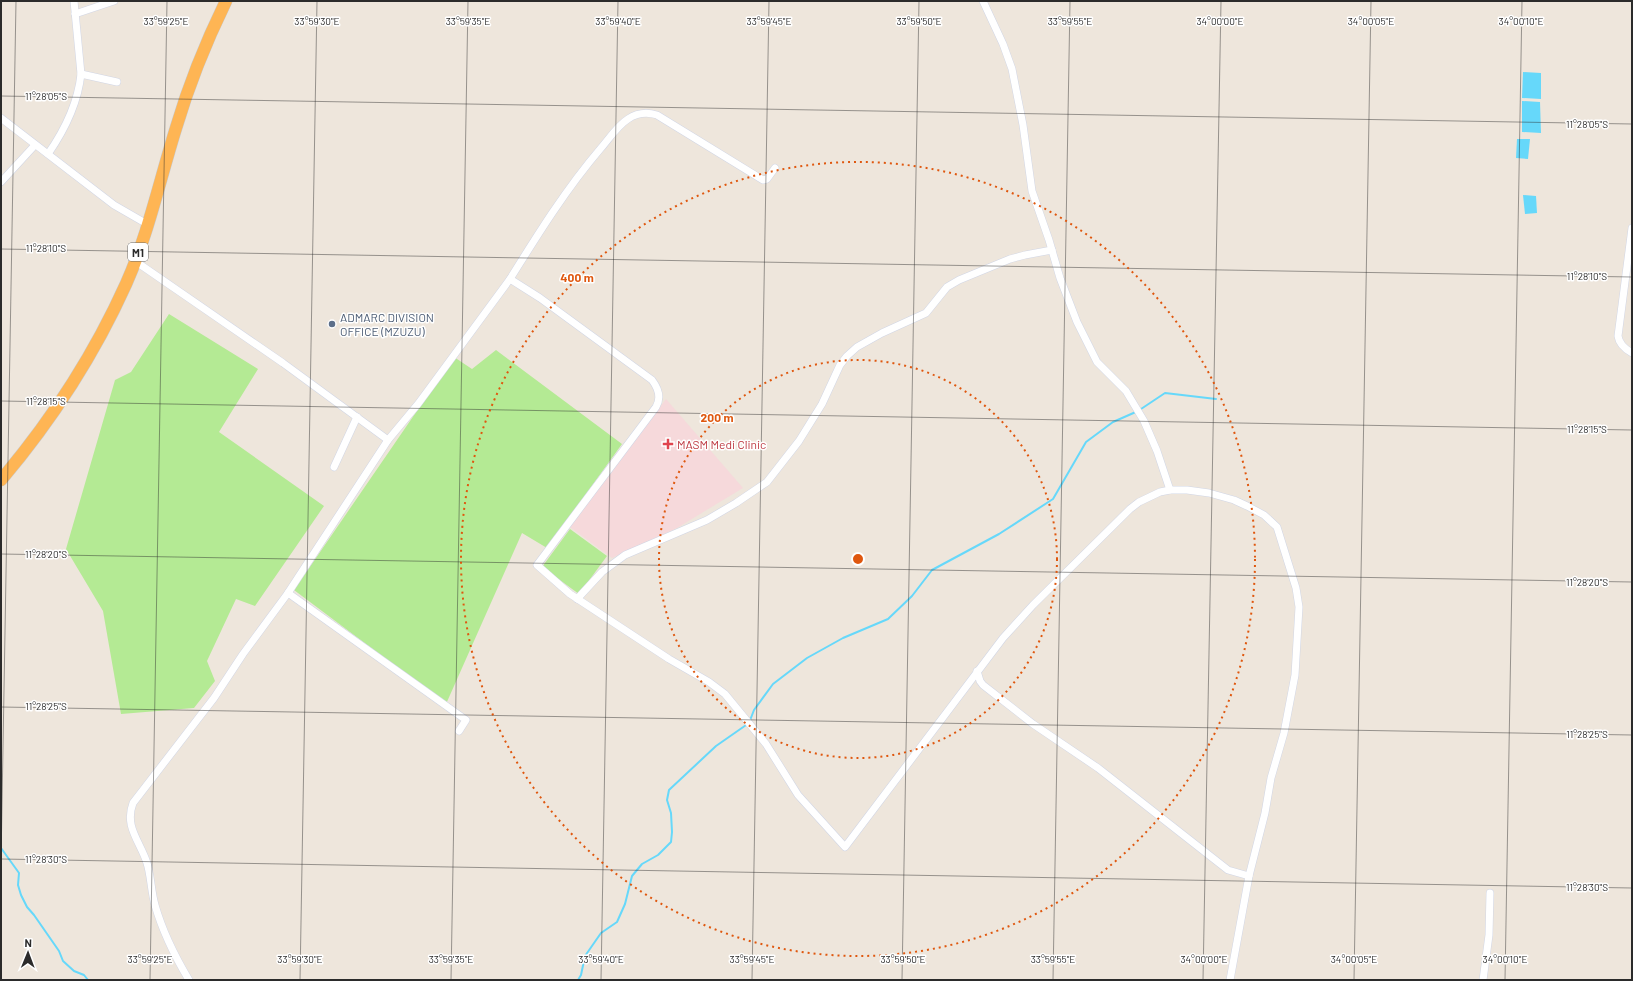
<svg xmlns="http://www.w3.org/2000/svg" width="1633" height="981" font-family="Barlow,sans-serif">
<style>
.medical{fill:#f6d9db}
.green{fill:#b4ea94}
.water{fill:#66d8fa}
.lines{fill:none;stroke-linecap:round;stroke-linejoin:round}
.stream{stroke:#66d8fa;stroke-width:2}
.minor-casing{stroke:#d1d6e5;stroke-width:8}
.trunk-casing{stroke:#c8c8c8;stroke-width:13}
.minor{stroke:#fff;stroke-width:7}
.trunk{stroke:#feb554;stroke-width:12}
.ticks{fill:none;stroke:#2b2b2b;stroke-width:1;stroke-opacity:0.45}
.ring{fill:none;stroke:#df570e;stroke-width:2;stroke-dasharray:2 4}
.service-dot{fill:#5c6f8a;stroke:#fff;stroke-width:1.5}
.health-dot{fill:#e0444e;stroke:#fff;stroke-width:1.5}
.labels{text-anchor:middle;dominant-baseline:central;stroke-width:3;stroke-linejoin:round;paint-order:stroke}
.shield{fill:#fff;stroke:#6b6b6b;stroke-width:1}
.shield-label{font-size:11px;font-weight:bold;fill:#2b2b2b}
.service-label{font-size:12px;fill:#4e5e75;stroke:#fff;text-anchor:start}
.health-label{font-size:12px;fill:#be3a42;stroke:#fff;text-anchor:start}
.ticks-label{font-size:10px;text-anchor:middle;fill:#2b2b2b;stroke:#fff;stroke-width:3;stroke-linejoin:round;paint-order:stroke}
.centre{fill:#df570e;stroke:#fff;stroke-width:2}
.ring-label{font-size:12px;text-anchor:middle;font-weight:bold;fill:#df570e;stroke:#fff;stroke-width:3;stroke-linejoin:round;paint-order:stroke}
</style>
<rect width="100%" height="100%" fill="#eee6dc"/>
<path class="medical" d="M666 399 743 488 677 528 612 558 570 527Z"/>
<g class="green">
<path d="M169 314 258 369 219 432 324 506 255 606 236 599 207 661 215 681 194 708 121 714 103 611 66 549 115 380 131 372Z"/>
<path d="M496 350 622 444 547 548 522 533 446 704 294 590 454 357 472 369Z"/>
<path d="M570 529 607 556 579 594 542 567Z"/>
</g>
<g class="water">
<path d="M1523 72 1541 73V99L1522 98Z"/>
<path d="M1522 101 1540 102 1541 133 1522 132Z"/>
<path d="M1517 139H1530L1528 159 1516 158Z"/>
<path d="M1523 195 1536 196 1537 213 1525 214Z"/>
</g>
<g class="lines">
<g class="stream">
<path d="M1 848 19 873 18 885 21 895 27 907 34 915 59 951 63 961 74 971 84 975 88 980"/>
<path d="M578 980 581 975 585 956 601 933 617 922 625 904 632 876 642 864 658 855 671 842 672 832 671 813 667 800 669 790 716 746 749 723 754 710 773 684 807 658 843 638 888 619 912 596 932 570 999 534 1053 499 1086 442 1113 422 1138 411 1165 393 1216 399"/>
</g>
<defs>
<g id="minor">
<path d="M74 1 81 74"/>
<path d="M983 1 1003 44 1012 69 1023 125 1032 191 1049 240 1060 278 1077 322 1097 362 1126 391 1144 421 1157 451 1170 490"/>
<path d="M75 14 114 1"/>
<path d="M1 118 114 205 147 224"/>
<path d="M48 154C64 131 78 102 81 74L117 82"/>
<path d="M1 182 35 145"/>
<path d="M1632 228 1618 336C1619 344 1625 349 1632 353"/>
<path d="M135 261 283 363 388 440"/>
<path d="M510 279C538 234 566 189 601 148 609 139 617 126 628 119 637 113 647 112 657 115L763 180 767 179 775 168"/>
<path d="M334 467 357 417"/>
<path d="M288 593 466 720 459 731"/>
<path d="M577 599 602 572 625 555 707 520 736 503 767 482 799 441 822 404 840 365 847 356 857 347 882 333 926 313 947 287 959 280 1010 259 1025 255 1052 250"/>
<path d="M977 671 980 681 983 685 1033 724 1098 768 1228 870 1249 876"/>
<path d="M189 980C174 955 163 933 155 905 151 891 151 876 147 863 140 841 124 827 133 803L214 698 243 654 288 593 388 440 418 404 510 279 540 298 652 380C658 388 662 397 656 407L537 565 570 594 669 659 709 682 725 694 766 744 798 795 845 847 1003 638 1033 605 1130 509 1139 502 1160 492 1170 490H1187L1209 493 1234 500 1247 506 1264 515 1277 527 1296 588 1299 607 1295 675 1284 733 1271 778 1265 813 1249 876 1230 980"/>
<path d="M1483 980 1489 935 1490 893"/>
</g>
<path id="trunk" d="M1 480C51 421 94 355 126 284 148 235 160 179 176 128 189 84 206 42 226 1"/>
</defs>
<use href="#minor" class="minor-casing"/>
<use href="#trunk" class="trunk-casing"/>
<use href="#minor" class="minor"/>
<use href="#trunk" class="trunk"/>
</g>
<path class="ticks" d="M1 96 1632 124M1 249 1632 277M1 401 1632 430M1 554 1632 582M1 707 1632 735M1 859 1632 888M1 862 16 1M150 980 167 1M300 980 317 1M451 980 468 1M601 980 618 1M752 980 769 1M902 980 919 1M1053 980 1070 1M1203 980 1221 1M1354 980 1371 1M1505 980 1522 1"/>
<g class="ring">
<circle cx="858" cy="559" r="199"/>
<circle cx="858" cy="559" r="397"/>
</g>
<circle class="service-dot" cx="332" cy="324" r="4"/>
<path class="health-dot" d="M666 438h4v4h4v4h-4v4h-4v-4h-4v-4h4z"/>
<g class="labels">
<rect class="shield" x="128" y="243" width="20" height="18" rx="3"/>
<g class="shield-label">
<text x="138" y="252">M1</text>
</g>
<g class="service-label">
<text x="340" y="317">ADMARC DIVISION<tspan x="340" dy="14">OFFICE (MZUZU)</tspan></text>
</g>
<g class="health-label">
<text x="677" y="444">MASM Medi Clinic</text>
</g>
</g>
<g class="ticks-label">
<text x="166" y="25">33°59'25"E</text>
<text x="317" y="25">33°59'30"E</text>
<text x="468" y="25">33°59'35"E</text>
<text x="618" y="25">33°59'40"E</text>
<text x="769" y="25">33°59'45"E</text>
<text x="919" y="25">33°59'50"E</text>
<text x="1070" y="25">33°59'55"E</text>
<text x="1220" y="25">34°00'00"E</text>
<text x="1371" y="25">34°00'05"E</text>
<text x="1521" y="25">34°00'10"E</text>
<text x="46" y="100">11°28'05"S</text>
<text x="1587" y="128">11°28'05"S</text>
<text x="46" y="252">11°28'10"S</text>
<text x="1587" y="280">11°28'10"S</text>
<text x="46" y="405">11°28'15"S</text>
<text x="1587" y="433">11°28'15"S</text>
<text x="46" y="558">11°28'20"S</text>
<text x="1587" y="586">11°28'20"S</text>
<text x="46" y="710">11°28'25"S</text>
<text x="1587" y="738">11°28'25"S</text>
<text x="46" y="863">11°28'30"S</text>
<text x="1587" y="891">11°28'30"S</text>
<text x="150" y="963">33°59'25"E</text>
<text x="300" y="963">33°59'30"E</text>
<text x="451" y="963">33°59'35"E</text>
<text x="601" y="963">33°59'40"E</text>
<text x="752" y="963">33°59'45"E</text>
<text x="903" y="963">33°59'50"E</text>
<text x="1053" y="963">33°59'55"E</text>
<text x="1204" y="963">34°00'00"E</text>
<text x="1354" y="963">34°00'05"E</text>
<text x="1505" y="963">34°00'10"E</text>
</g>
<circle cx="858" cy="559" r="6" class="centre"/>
<g class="ring-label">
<text x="577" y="282">400 m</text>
<text x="717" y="422">200 m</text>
</g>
<rect width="1633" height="981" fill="none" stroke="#2b2b2b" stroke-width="4"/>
<g transform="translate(28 953) rotate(1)" stroke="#ffffff" stroke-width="3" paint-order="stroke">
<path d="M0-3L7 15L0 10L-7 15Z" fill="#2b2b2b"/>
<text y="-6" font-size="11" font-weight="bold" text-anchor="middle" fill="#2b2b2b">N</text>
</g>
</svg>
